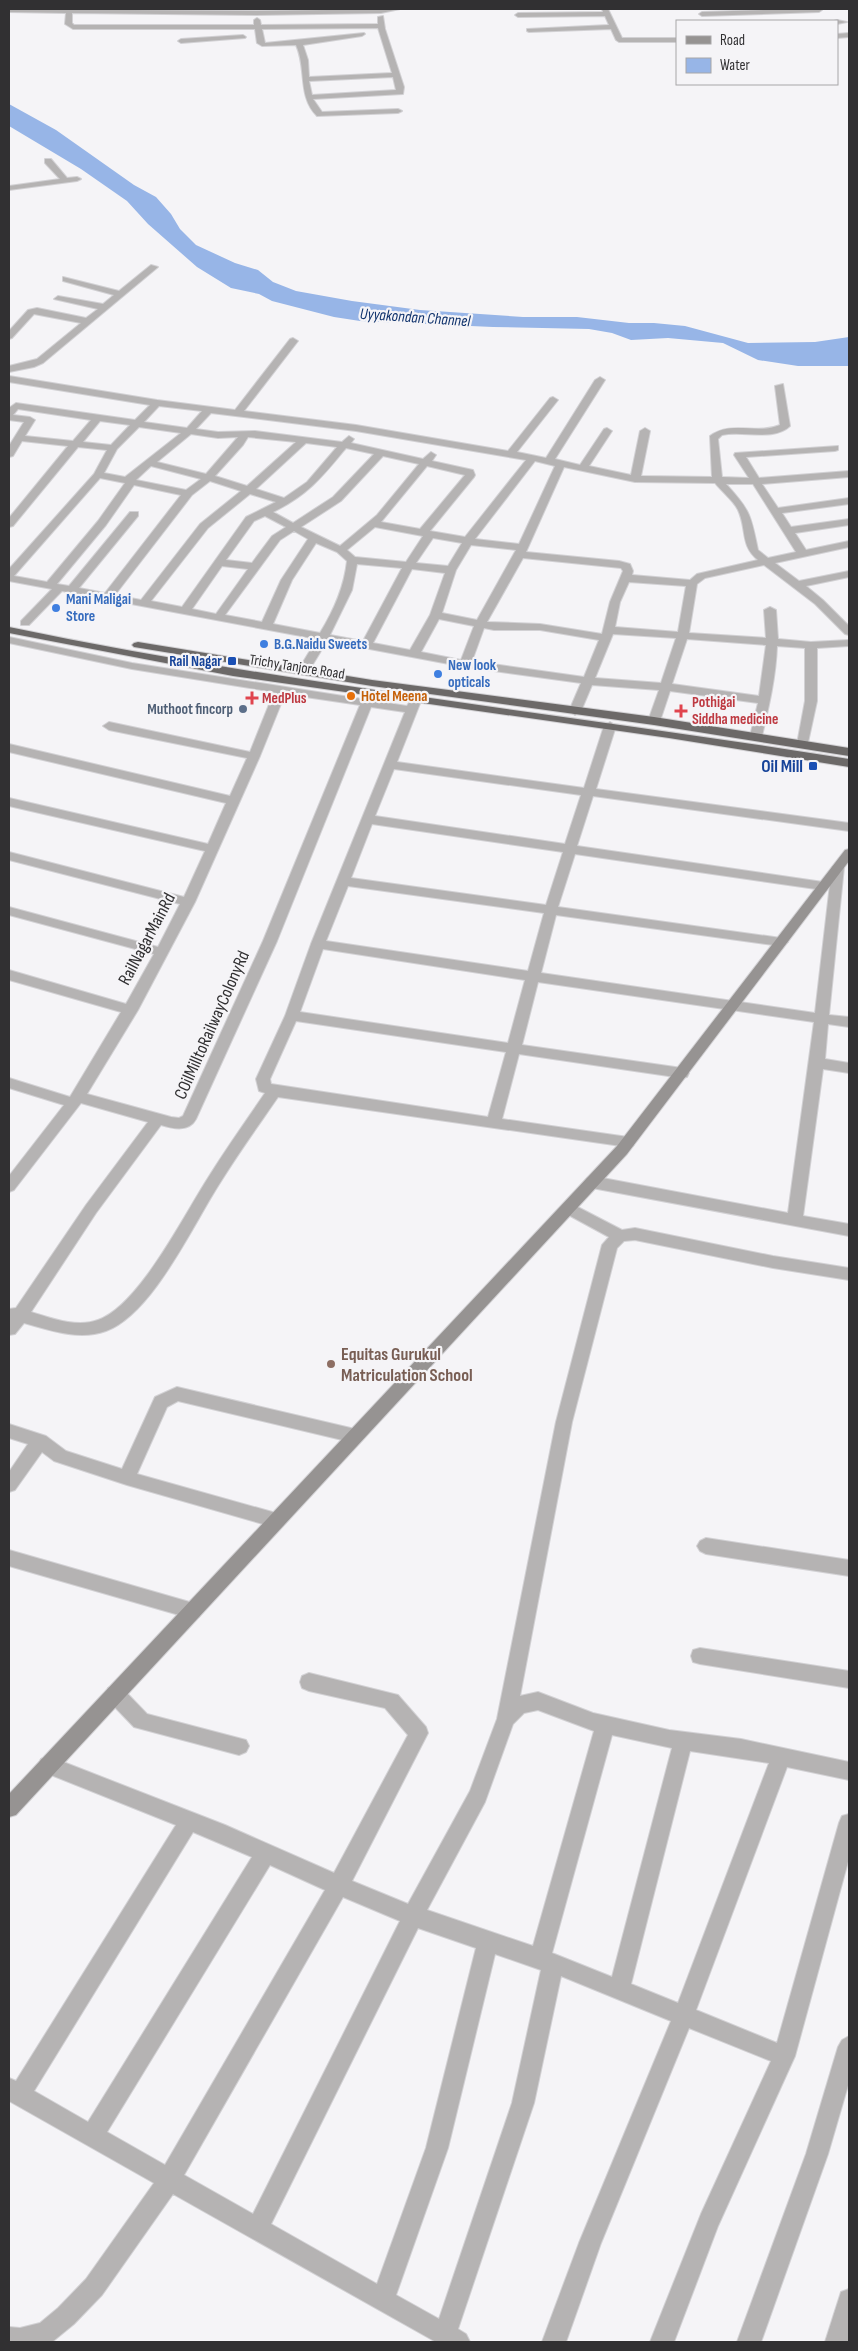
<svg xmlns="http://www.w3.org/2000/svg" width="858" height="2351" font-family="'Sofia Sans Condensed',sans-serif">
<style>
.water{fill:#97b5e7}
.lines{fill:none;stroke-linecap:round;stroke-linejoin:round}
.street-casing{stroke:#d2d1d4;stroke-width:2}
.secondary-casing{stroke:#d2d1d4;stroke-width:2}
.highway-casing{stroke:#d2d1d4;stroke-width:2}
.street{fill:#b5b3b3;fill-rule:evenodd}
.secondary{fill:#969392;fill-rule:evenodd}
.highway{fill:#6c6968;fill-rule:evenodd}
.shop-dot{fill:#3f7fe0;stroke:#f5f4f7;stroke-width:2}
.transit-dot{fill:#1a4fb4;stroke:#f5f4f7;stroke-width:2}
.food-dot{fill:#e8710a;stroke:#f5f4f7;stroke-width:2}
.health-dot{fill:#e0444e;stroke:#f5f4f7;stroke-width:2}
.service-dot{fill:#5c6f8a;stroke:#f5f4f7;stroke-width:2}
.education-dot{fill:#8d6e63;stroke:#f5f4f7;stroke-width:2}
.labels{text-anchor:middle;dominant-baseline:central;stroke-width:4.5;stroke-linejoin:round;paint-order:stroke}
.far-shop-label{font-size:15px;font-weight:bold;fill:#366cbe;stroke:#f5f4f7;text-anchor:start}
.far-transit-label{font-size:15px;font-weight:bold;fill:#164399;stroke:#f5f4f7;text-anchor:end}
.far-street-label{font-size:15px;fill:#313032;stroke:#f5f4f7}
.far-food-label{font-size:15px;font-weight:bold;fill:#c56008;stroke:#f5f4f7;text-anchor:start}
.far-health-label{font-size:15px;font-weight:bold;fill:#be3a42;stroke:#f5f4f7;text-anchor:start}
.far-service-label{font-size:15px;font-weight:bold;fill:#4e5e75;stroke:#f5f4f7;text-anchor:end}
.far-water-label{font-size:16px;font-style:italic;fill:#0f326c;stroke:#f5f4f7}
.transit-label{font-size:18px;font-weight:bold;fill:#164399;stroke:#f5f4f7;text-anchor:end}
.street-label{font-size:18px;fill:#313032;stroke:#f5f4f7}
.education-label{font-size:18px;font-weight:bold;fill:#785e54;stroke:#f5f4f7;text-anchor:start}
</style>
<rect width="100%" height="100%" fill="#f5f4f7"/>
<path class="water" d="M9 104 56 130 134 185 156 197 171 214 180 229 196 245 235 263 258 270 273 282 296 291 352 301 420 310 523 317H577L629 323H654L685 326 748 343 815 342 849 337V366H798L758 360 723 343 668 338 631 340 612 333 589 329 493 327 360 321 334 317 272 301 259 294 231 288 197 267 148 224 127 201 81 169 9 126Z"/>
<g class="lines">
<defs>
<g id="street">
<path d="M9 9 256 11 400 9 381 13 256 15 72 13V23L74 25H254V20L257 18 260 20 261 25 378 24V17L383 16 385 29 404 87 403 94 313 99 322 112 398 109 402 111 398 113 317 116C297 96 307 69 296 45L262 46 257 43 255 29H73L65 24 66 13 9 12ZM378 28 392 73 309 77 308 60 303 45 362 36 365 34 364 33 265 43 262 29ZM393 77 396 90 312 95 309 81Z"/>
<path d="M602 9H608L622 38H677V42H619L616 40 611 29 529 32 527 31V29L609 25 605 16 518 17 515 15 518 13 603 12Z"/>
<path d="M796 9 822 10 819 12 702 16 699 14 702 12Z"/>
<path d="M837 20 847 22 837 24V21H834Z"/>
<path d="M849 33V37L837 38V34Z"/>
<path d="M243 35 246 37 245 38 181 43 178 41 181 39Z"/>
<path d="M45 159H51L67 178 77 177 81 179 77 181 9 190V186L60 179 45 163Z"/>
<path d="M151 265 158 267 43 363 34 367 9 372V366L37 359 81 323 34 314 12 338 9 339V331L28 310 37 308 86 318 98 309 54 299 58 296 103 304 114 295 63 281V277L119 291Z"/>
<path d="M293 338 298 341 244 411 356 425 508 451 550 398 553 397 558 400 517 452 546 458 595 380 600 377 605 380 555 459 580 465 604 429 607 428 612 431 589 466 631 475 640 431 645 428 650 431 641 476 712 477 710 436C731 420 757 435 780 425L775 386 783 384 790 426C773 442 743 430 722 435L718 439 722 477 749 478 734 455 735 453 838 446V450L835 451 746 457 759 478 849 471V477L762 484 778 508 849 498V504L782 513 791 527 849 519V525L795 533 806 550 849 541V547L775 563 799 581 849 571V577L806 586 823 600 849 626V635L845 634 815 604 764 565 705 578 697 584 689 633 766 638 764 610 770 607 776 610 778 639 811 642 849 640V646L817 648V701L807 747H799L797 744 805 701V648L777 646C776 676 769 706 762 736L756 740 750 736 758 703 670 691 660 721 654 725 648 721 659 690 592 685 581 711 575 715 569 711 581 683 465 667 327 641 307 674 303 675 297 672 317 639 62 591 29 625H21V621L52 589 9 581V569L94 474 107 450 78 447 13 526 9 527V518L68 446 22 441 13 456 9 457V446L24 422 9 420V408L16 403 135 420 150 405 9 382V376L157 400 235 410 290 339ZM159 406 202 411 187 428 144 422ZM18 409 91 420 73 441 25 436 35 420 30 417 13 415ZM211 413 356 431 526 460 465 537 430 531 474 477 475 475 473 470 432 461 436 455 431 452 423 459 351 443 354 439 349 436 342 442 255 431 218 432 196 429ZM100 421 130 425 111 445 83 442ZM139 427 181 433 125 477 104 473 117 449ZM191 434 218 438 238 437 206 474 157 462ZM248 437 296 442 247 486 215 476 243 445ZM306 443 337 447 307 482 284 498 256 489ZM346 448 374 454 333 497 293 523 273 512C308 495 322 477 346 448ZM383 456 419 464 377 515 340 546 301 527 341 501ZM535 461 555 466 519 544 475 539ZM151 466 201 479 186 490 136 480ZM427 466 465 475 420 529 381 522ZM564 467 635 482 715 483C722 492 733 500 738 510 747 529 740 546 758 560L697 574 690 580 632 575 633 571 630 564 619 561 526 552ZM100 478 125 483 98 521 47 582 14 576ZM210 481 241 491 200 524 141 600 115 595 192 495ZM726 484H753L796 552 768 558 758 550C751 515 750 510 726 484ZM134 485 181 495 105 593 79 588 138 516V512H130L69 586 57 584 106 525ZM250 494 276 502 246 517 182 607 151 601 208 528ZM265 516 286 527 272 536 252 563 226 560 254 521ZM375 527 423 536 406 562 355 557 347 550ZM294 531 308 539 281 580 262 622 225 615 280 540ZM433 538 462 543 448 566 416 563ZM316 543 337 552 347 561C344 588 334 610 320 633L273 624 292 580ZM471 545 516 550 477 620 442 613 456 570ZM523 558 621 568 623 571 610 602 602 634 540 624 487 622ZM357 564 402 568 363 641 330 635 352 590ZM222 566 248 569 216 614 192 609ZM412 569 445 573 430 615 410 650 373 643ZM629 582 686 586 678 632 615 627 620 602ZM439 619 474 626 461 660 421 652ZM484 628 494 630H540L599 640 584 677 472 661ZM613 634 676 638 661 683 595 678ZM687 639 766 645 759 696 672 684Z"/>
<path d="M9 637 132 663 407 706 411 699H419L421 701 397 762 584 788 604 726 610 722 616 726 596 789 849 823V831L593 796 577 846 823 882 829 886 823 890 575 854 558 907 781 938 788 942 781 946 556 915 541 973 815 1013 832 867 838 863 843 864 844 867 829 1015 849 1017V1027L828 1024 825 1059 849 1063V1073L823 1069 803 1216 849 1224V1236L592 1188 587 1186 584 1182 587 1178 592 1176 788 1213 814 1022 538 982 522 1045 682 1068 687 1069 689 1073 687 1077 682 1078 519 1054 502 1119 628 1137 633 1138 635 1142 633 1146 628 1147 278 1097C258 1126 237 1155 218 1186 192 1227 152 1314 106 1331 79 1341 50 1330 24 1323L15 1334 9 1335V1309L16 1308 86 1205 148 1122 81 1103 14 1190 9 1192V1176L64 1105 9 1088V1078L70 1097 121 1012 9 980V970L126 1004 154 954 9 915V907L158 947 180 904 9 860V852L184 897 205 851 9 806V798L208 844 226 803 9 752V744L230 796 247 758 109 730 103 726 109 722 250 752 274 692 132 669 9 643ZM285 694 360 705 263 941 183 1116 179 1118 171 1117 87 1094 138 1010 195 902 260 756ZM371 707 405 712 311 944 285 1016 256 1079 259 1091 265 1093C246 1121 226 1149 208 1178 184 1215 139 1306 98 1320 77 1328 51 1318 31 1312L96 1213 161 1125C174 1129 189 1132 196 1119L277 941ZM394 769 581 795 565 844 375 816ZM372 824 563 852 546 905 351 878ZM348 886 544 913 528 971 326 941ZM323 949 525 980 508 1043 300 1012ZM296 1021 506 1052 488 1117 271 1084 270 1079Z"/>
<path d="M568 1202 622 1230 635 1228 773 1256 849 1268V1280L773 1268 635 1240 624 1241 617 1248 572 1422 520 1696 538 1692 593 1713 669 1730 741 1739 849 1762V1780L787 1767 696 2010 777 2043 839 1823 842 1816 849 1814V1858L795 2056 718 2226 674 2342H650L701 2214 771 2061 689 2028 601 2243 566 2342H542L579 2243 671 2021 561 1976 534 2103 458 2329 466 2334 470 2342H436L173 2194 102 2295 74 2324 52 2342H9V2327L20 2328 40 2323 58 2308 86 2279 154 2183 9 2101V2078L16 2081 176 1825 41 1771 38 1765 41 1759 48 1756 225 1825 334 1873 408 1735 385 1708 309 1691 302 1688 300 1682 302 1676 309 1673 398 1695 426 1727 428 1733 352 1881 408 1904 470 1791 497 1719 556 1422 602 1245 609 1237 563 1212 560 1208 563 1204ZM538 1710 594 1731 533 1946 427 1910 485 1802 513 1724 524 1713ZM612 1735 672 1748 612 1977 552 1953ZM690 1751 769 1763 678 2003 631 1984ZM193 1832 252 1857 88 2122 34 2091ZM270 1865 325 1890 165 2165 107 2132ZM343 1897 400 1921 253 2214 184 2175ZM418 1928 476 1948 426 2148 377 2284 271 2224ZM495 1954 541 1970 512 2103 439 2319 396 2295 448 2148Z"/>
<path d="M177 1387 355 1429 361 1431 363 1436 361 1441 355 1443 178 1401 167 1407 137 1474 283 1515 286 1520 283 1525 277 1528 127 1485 54 1461 42 1452 15 1490 9 1492V1472L28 1444 9 1438V1424L46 1436 66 1451 122 1469 155 1397Z"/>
<path d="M706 1538 849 1560V1576L706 1554 700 1551 697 1546 700 1541Z"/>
<path d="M9 1550 193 1603 199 1605 202 1611 199 1617 193 1619 9 1566Z"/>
<path d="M700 1648 849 1671V1688L700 1664 693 1662 691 1656 693 1650Z"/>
<path d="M115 1685 122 1688 147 1714 246 1740 249 1746 246 1752 239 1755 134 1727 108 1700 106 1694 108 1688Z"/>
<path d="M849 2036V2082L828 2154 761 2342H737L806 2154 838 2047 842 2040Z"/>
<path d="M849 2289V2342H825L841 2292Z"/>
</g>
<path id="secondary" d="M849 849V861L627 1154 16 1815 9 1817V1794L617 1146 845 850Z"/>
<g id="highway">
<path d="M9 627C287 685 569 714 849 759V767L669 738 233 676 9 633Z"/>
<path d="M138 642 372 680 654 717 849 748V756L654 725 372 686 134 647 132 645 134 643Z"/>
</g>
</defs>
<use href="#street" class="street-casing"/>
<use href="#secondary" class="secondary-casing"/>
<use href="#highway" class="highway-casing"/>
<use href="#street" class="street"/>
<use href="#secondary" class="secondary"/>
<use href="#highway" class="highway"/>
</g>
<g class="shop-dot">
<circle cx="56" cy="608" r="5"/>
<circle cx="264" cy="644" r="5"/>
<circle cx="438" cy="674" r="5"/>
</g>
<g class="transit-dot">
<rect x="227" y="656" width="10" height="10" rx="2.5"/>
<rect x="808" y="761" width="10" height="10" rx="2.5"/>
</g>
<circle class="food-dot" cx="351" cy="696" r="5"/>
<g class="health-dot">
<path d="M249.5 690.5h5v5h5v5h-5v5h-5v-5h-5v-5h5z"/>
<path d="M678.5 703.5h5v5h5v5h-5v5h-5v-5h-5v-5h5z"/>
</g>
<circle class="service-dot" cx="243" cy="709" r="5"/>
<circle class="education-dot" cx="331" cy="1364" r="5"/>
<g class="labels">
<g class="far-shop-label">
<text x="66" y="599">Mani Maligai<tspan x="66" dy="17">Store</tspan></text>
<text x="274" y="644">B.G.Naidu Sweets</text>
<text x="448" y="665">New look<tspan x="448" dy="17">opticals</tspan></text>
</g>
<g class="far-transit-label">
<text x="222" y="661">Rail Nagar</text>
</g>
<g class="far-street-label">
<text transform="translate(297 667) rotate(9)">Trichy Tanjore Road</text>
</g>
<g class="far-food-label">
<text x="361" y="696">Hotel Meena</text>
</g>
<g class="far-health-label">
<text x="262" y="698">MedPlus</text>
<text x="692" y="702">Pothigai<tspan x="692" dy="17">Siddha medicine</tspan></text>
</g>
<g class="far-service-label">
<text x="233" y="709">Muthoot fincorp</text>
</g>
<g class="far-water-label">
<text transform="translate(415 318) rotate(4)">Uyyakondan Channel</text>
</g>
<g class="transit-label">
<text x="803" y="766">Oil Mill</text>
</g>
<g class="street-label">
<text transform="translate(147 939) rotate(-62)">RailNagarMainRd</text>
<text transform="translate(212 1025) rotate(-66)">COilMilltoRailwayColonyRd</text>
</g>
<g class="education-label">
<text x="341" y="1354">Equitas Gurukul<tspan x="341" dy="21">Matriculation School</tspan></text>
</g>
</g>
<rect width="858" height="2351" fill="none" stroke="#313032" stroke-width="20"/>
<rect x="676" y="20" width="162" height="65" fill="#f5f4f7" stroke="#a7a6a8"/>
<rect x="686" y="36" width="25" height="8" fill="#969392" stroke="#a7a6a8"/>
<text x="720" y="45" font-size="15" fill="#313032">Road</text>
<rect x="686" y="58" width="25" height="15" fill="#97b5e7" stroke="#a7a6a8"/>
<text x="720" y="70" font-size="15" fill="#313032">Water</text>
</svg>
